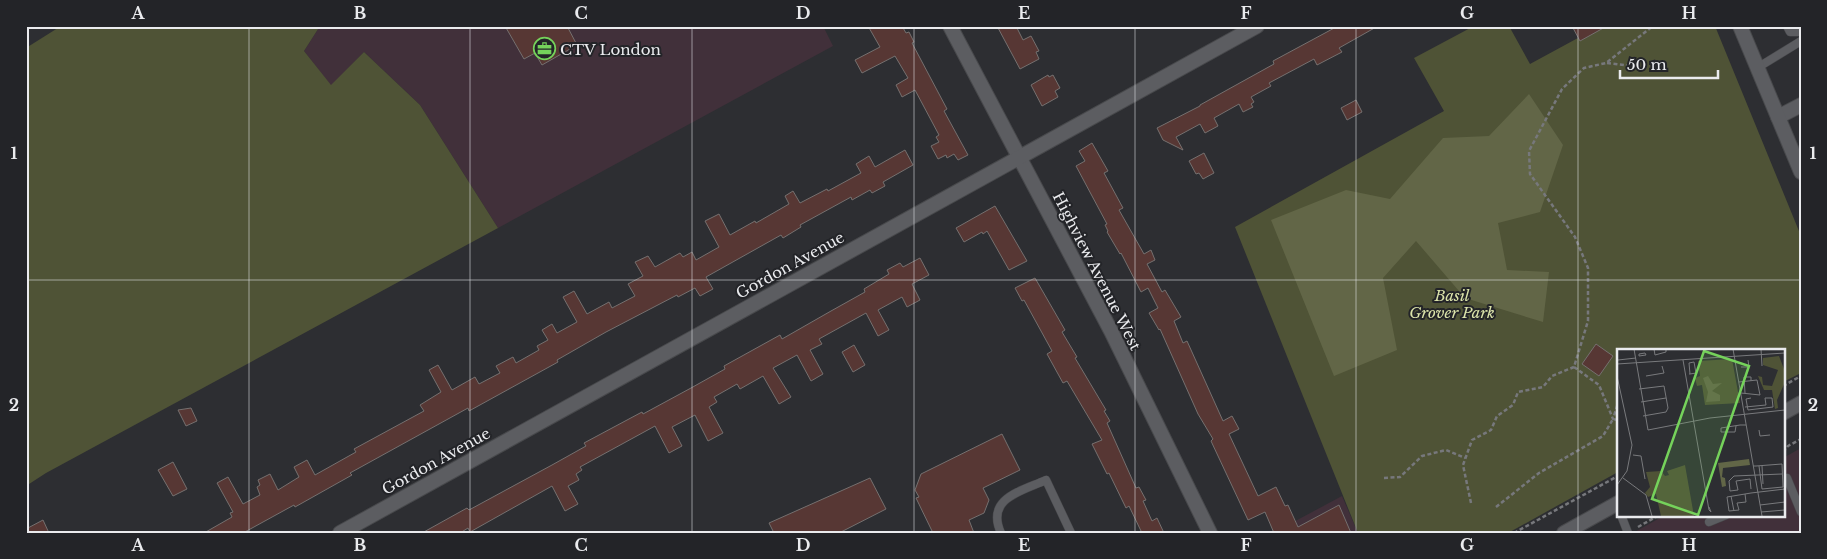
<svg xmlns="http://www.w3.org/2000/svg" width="1827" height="559" font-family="'Libre Baskerville',serif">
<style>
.commercial{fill:#41303a}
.green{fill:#4f5336}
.forest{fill:#626647}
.building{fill:#573734;stroke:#75706f}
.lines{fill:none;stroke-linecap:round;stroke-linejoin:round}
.service-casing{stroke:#48494c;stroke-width:9}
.minor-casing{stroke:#48494c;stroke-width:16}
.secondary-casing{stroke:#48494c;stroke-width:16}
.path{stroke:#77787c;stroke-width:2.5;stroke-dasharray:4 2.5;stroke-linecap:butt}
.service{stroke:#5c5d61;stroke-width:8}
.minor{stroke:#5c5d61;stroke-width:14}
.secondary{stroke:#5c5d61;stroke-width:14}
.grid{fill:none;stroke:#eaebee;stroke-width:1;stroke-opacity:0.55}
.labels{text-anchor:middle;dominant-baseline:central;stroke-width:4;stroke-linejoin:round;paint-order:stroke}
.poi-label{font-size:15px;fill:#eaebee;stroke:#232428;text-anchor:start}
.street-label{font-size:15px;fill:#eaebee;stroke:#232428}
.park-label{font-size:15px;font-style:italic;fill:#dce4aa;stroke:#232428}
.inset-road{fill:none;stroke:#797a7d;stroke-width:1}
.view{fill:#75d25b;fill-opacity:0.15;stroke:#75d25b;stroke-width:2.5}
.inset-edge{fill:none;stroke:#eaebee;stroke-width:2.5}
.neatline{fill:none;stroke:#eaebee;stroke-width:2}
.grid-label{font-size:16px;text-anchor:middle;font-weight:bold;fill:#eaebee}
</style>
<rect width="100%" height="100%" fill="#2d2e32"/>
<g class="commercial">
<path d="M320 26H823L833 46 498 228 420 105 364 52 331 86 304 51Z"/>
<path d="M1801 448V533H1633L1665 515H1783V458Z"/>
<path d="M1342 496 1358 533H1273Z"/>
</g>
<g class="green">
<path d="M61 26H320L304 51 331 85 364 52 420 105 498 228 46 473 26 486V48Z"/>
<path d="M1474 26H1509L1530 64 1600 26H1715L1801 236V373L1783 382V350H1618V472L1508 533H1358L1235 227 1444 111 1414 58Z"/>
</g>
<path class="forest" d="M1529 94 1563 145 1540 212 1498 223 1507 270 1549 272 1543 322 1465 298 1416 241 1383 278 1397 350 1334 376 1271 220 1346 190 1390 199 1443 138 1489 136Z"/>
<g class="building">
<path d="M505 26H567L577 45 542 65 535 53 524 59Z"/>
<path d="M868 26H902L906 33 909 32 914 42 912 43 947 109 944 111 968 155 958 160 954 154 947 158 946 155 938 159 931 146 939 142 936 137 939 135 915 90 902 97 896 85 908 78 895 56 862 73 855 60 880 47Z"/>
<path d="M997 26H1016L1023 40 1031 36 1039 51 1036 52 1039 59 1020 69Z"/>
<path d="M1338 26H1378L1339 48 1342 52 1317 65 1314 59 1269 83 1271 86 1251 97 1254 102 1251 104 1253 107 1243 112 1239 104 1214 118 1218 126 1205 133 1200 124 1176 137 1183 150 1163 140 1157 128 1200 106V105L1274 64 1273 61Z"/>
<path d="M1572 26H1607L1580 41Z"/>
<path d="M1048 75 1049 77 1053 75 1060 88 1055 91 1058 97 1042 106 1031 85Z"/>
<path d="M1356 100 1362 112 1347 120 1341 108Z"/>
<path d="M1092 143 1108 171 1104 173 1123 208 1119 210 1144 254 1151 250 1155 260 1147 264 1162 292 1165 290 1181 317 1174 321 1183 343 1187 341 1223 421 1232 416 1239 429 1229 434 1258 496 1276 487 1285 506 1288 505 1298 527 1339 505 1351 533H1274L1265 512 1248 520 1211 441 1213 439 1198 414 1160 329 1159 330 1149 313 1158 308 1148 288 1141 292 1121 253 1120 254 1107 232 1108 231 1105 225 1107 224 1076 166 1085 161 1079 151Z"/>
<path d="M905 150 913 165 883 182 885 186 872 193 870 190 852 200 851 197 800 225 801 227 783 238 781 235 706 277 713 289 700 296 695 288 678 297 677 295 606 332 557 360 558 362 469 411 468 408 350 473 352 475 295 507 294 505 243 533H204L232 517 230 513 233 512 217 483 228 477 243 504 260 495 257 487 260 485 258 480 270 474 278 490 299 477 294 467 307 460 315 475 356 452 354 449 424 411 420 405 441 392 429 370 438 365 452 390 475 377 479 384 500 373 496 366 513 357 516 363 539 350 537 346 548 340 542 330 552 324 557 333 577 322 563 297 574 291 587 314 609 302 612 308 635 296 628 284 643 276 635 262 648 256 655 267 680 253 683 257 692 252 696 260 719 247 705 221 719 214 730 235 755 221 756 223 789 204 785 196 793 191 800 203 827 189 828 191 861 173 856 164 869 156 875 167Z"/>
<path d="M1204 153 1214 173 1203 179 1199 173 1196 174 1189 161Z"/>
<path d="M995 206 1027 261 1009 270 987 231 983 234 982 232 964 242 956 228Z"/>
<path d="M920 258 929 275 912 284 920 300 907 307 902 297 878 310 889 330 878 336 866 313 819 339 822 344 810 350 823 374 811 381 797 355 773 368 791 397 779 404 763 376 740 389 737 384 714 397 717 402 709 407 723 433 708 441 695 415 672 427 682 446 669 453 655 426 580 467 582 470 576 474 579 480 568 486 578 504 565 511 552 486 470 532 468 528 460 533H422L467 508 469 510 552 465 586 446 584 443 642 412 643 414 691 388 725 369 724 366 780 335 782 339 831 311 865 292 864 289 889 274 887 270 900 263 903 267Z"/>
<path d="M1035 278 1065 330 1062 332 1077 357 1075 358 1106 410 1104 411 1110 421 1107 423 1136 488 1139 487 1146 500 1143 501 1152 521 1157 518 1164 533H1142L1129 506 1126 508 1109 473 1107 474 1092 444 1102 440 1067 381 1063 383 1047 354 1052 351 1024 300 1022 301 1015 288Z"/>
<path d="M1596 344 1613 356 1599 376 1582 364Z"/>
<path d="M854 345 865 365 853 372 842 352Z"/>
<path d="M191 408 197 421 186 426 178 410Z"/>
<path d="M1002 434 1020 470 983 488 989 500 984 513 969 520 974 533H933L916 498 919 497 915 490 921 474Z"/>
<path d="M173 462 187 489 173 496 158 470Z"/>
<path d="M870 478 886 509 839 533H774L769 523Z"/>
<path d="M43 520 49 533H26V529Z"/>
</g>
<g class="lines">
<defs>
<g id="service">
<path d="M1787 26 1790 32H1801"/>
<path d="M1757 68 1801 41"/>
<path d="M1787 478 1801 512"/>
<path d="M1621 515 1628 533"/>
<path d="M1709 522 1726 515"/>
<path d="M1001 533C985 498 1022 491 1046 480L1071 533"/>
</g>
<g id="minor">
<path d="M950 26 1111 331 1210 533"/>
<path d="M1778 117 1801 105"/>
<path d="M340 533 1257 26"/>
</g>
<g id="secondary">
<path d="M1740 26 1801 172"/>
<path d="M1783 413 1801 403"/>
<path d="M1564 533 1618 503"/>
</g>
</defs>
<use href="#service" class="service-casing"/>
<use href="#minor" class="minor-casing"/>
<use href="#secondary" class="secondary-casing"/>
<g class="path">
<path d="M1607 63 1640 67"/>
<path d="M1574 367 1599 385 1613 419 1618 403"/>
<path d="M1783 386 1801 376"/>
<path d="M1783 452 1788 446 1801 439"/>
<path d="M1384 478 1400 477 1422 456 1446 450 1465 458"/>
<path d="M1471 503 1463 465 1472 440 1491 430 1497 416 1513 405 1518 392 1543 387 1552 376 1574 367 1588 321V268L1575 237 1530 174 1529 151 1562 89 1584 68 1606 63 1653 26"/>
<path d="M1496 507 1539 473 1603 436 1613 419 1618 420"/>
<path d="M1638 527 1659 515"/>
<path d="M1514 533 1618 476"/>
</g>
<use href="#service" class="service"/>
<use href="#minor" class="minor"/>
<use href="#secondary" class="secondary"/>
</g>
<path class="grid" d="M249 26V533M470 26V533M692 26V533M914 26V533M1135 26V533M1356 26V533M1578 26V533M26 280H1801"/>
<defs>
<symbol id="office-ring" viewBox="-11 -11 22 22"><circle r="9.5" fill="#232428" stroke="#75d25b" stroke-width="1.5"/><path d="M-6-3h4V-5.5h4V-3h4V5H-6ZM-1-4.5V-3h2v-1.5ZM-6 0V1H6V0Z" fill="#75d25b"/></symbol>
</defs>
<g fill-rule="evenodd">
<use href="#office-ring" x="532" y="36" width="25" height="25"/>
</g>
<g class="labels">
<g class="poi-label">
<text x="560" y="49">CTV London</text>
</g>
<g class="street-label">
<text transform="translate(790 265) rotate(-29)">Gordon Avenue</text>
<text transform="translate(1097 271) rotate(63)">Highview Avenue West</text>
<text transform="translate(436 461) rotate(-29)">Gordon Avenue</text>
</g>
<g class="park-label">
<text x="1452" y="295">Basil<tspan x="1452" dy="17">Grover Park</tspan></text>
</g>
</g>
<g transform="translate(1617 349)">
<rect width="168" height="168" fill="#2d2e32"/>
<path d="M162 7 167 20 168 33 160 51 161 59 158 60 155 41H147L141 27 145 28 146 36 155 37 161 21 146 16V9ZM115 10 123 54 88 56 85 36 80 37 78 29 83 27 81 12ZM68 116 77 167H44L39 145 31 148 28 144 33 138 29 123 44 122 48 127 52 126 50 122Z" fill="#4f5336"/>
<path d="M91 27 96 35 105 34 95 42 103 46V52L89 53 91 43 86 29ZM132 110 133 116 106 119 105 128 108 129 109 137 105 138 101 114Z" fill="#626647"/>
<path class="inset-road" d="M17 0 31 81 93 69 168 61M37 0 38 6 49 3V0M116 0 145 167M144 0 145 17M28 4 29 6 22 7V5ZM1 11 19 9M66 11 92 161 94 163 92 158M0 15 168 4M124 18H132L131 11M72 25H73L79 24 77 13 72 14 73 25M0 27 15 96 10 122 0 136M29 27 47 24 45 17M122 33 140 31 143 46 124 44M22 40 47 37 51 59 49 63 26 67M128 44 127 28H134V32M134 49 129 50 131 61 156 58 155 49H148M24 53 49 49M128 58 149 56 148 49M119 77 118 83H104V79L123 76H129M142 81 143 87 153 86M16 106 24 107 28 130M136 117H139L165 115 166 138 145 140 142 117M145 117 146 135M6 129 29 146 35 167M134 140 133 130 119 132 121 141 113 142 112 132 117 127 165 125M128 145 129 153 120 154 122 161 112 162 110 148 134 144 168 140M114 147 117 162M143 156 168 153M144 163 168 161"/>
<path class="view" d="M87 2 132 17 81 166 35 150Z"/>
<rect width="168" height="168" class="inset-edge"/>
</g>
<rect width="1827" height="559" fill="none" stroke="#232428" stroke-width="55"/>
<path d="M1620 70v8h98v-8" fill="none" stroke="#eaebee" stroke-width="2.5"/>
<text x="1627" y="70" font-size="15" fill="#eaebee" stroke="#232428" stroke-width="4" paint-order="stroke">50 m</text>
<rect x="28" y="28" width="1772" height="504" class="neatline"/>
<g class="grid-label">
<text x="138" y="19">A</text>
<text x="360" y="19">B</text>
<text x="581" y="19">C</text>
<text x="803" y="19">D</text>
<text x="1024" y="19">E</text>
<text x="1246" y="19">F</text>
<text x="1467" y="19">G</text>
<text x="1689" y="19">H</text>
<text x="14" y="159">1</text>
<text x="1813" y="159">1</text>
<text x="14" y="411">2</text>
<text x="1813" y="411">2</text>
<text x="138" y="551">A</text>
<text x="360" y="551">B</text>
<text x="581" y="551">C</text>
<text x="803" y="551">D</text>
<text x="1024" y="551">E</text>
<text x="1246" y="551">F</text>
<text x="1467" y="551">G</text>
<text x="1689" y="551">H</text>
</g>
</svg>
